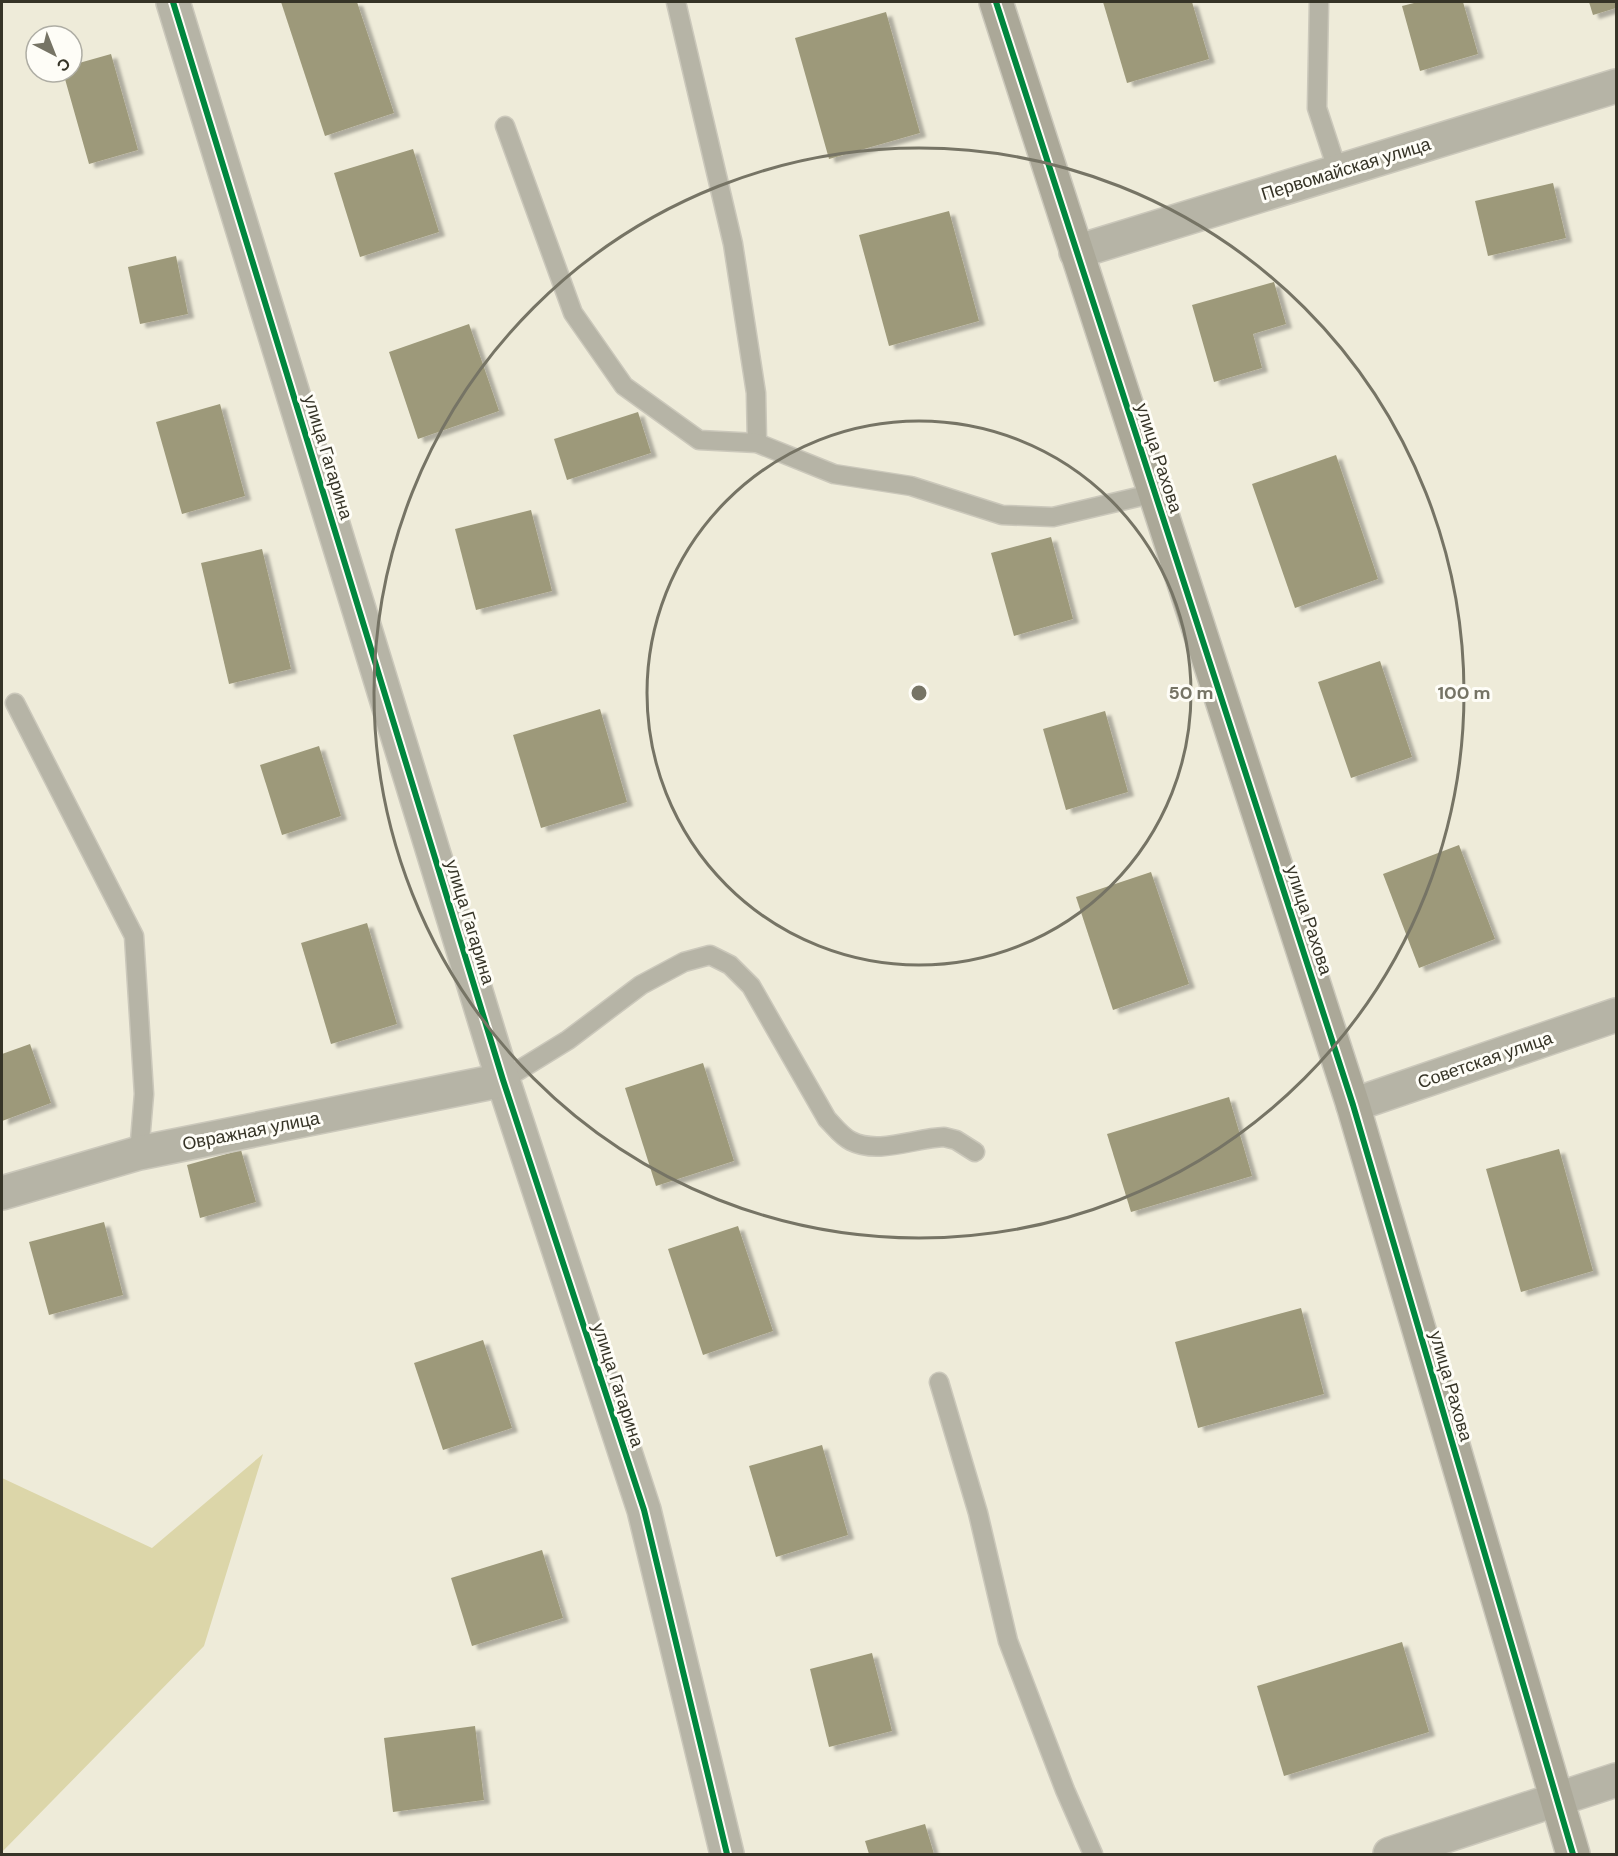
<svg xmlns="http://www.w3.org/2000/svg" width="1618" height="1856" font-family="'DM Sans',sans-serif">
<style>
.green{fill:#dcd6a9}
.building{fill:#9d997a;filter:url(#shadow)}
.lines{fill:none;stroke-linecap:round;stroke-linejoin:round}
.lane-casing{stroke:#cbc8bb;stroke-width:21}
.street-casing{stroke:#cbc8bb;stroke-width:36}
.secondary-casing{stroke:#cbc8bb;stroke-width:36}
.lane{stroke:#b6b4a6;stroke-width:18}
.street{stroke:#b6b4a6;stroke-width:33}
.secondary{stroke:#aba898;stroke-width:33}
.cycleway-casing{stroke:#fefdf7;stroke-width:10}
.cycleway{stroke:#00873e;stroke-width:6}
.ring{fill:none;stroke:#767465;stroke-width:3}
.labels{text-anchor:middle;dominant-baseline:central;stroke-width:6;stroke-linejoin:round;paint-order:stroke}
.street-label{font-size:18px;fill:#363427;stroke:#fefdf7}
.centre{fill:#767465;stroke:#fefdf7;stroke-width:3}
.ring-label{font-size:18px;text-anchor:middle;font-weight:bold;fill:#767465;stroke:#fefdf7;stroke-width:6;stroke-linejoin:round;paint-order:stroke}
</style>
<defs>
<filter id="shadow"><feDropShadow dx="6" dy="4" stdDeviation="1.5" flood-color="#0004"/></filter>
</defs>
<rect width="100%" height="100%" fill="#eeebd9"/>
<path class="green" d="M263 1454 204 1646 2 1852V1478L152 1548Z"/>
<g class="building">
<path d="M281 2H357L394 113 325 136Z"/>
<path d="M1103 2H1192L1209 59 1127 83Z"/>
<path d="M1418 2H1463L1478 54 1420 71 1402 6Z"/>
<path d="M1589 2H1616V8L1593 15Z"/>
<path d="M886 12 920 133 829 159 795 38Z"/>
<path d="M111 54 138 150 89 164 63 72H72V65Z"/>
<path d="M413 149 439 232 360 257 334 173Z"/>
<path d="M1553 183 1566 238 1488 256 1475 201Z"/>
<path d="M949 211 979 321 889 346 859 235Z"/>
<path d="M176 256 188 314 140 324 128 267Z"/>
<path d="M1274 282 1286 324 1253 334 1262 368 1214 382 1192 305Z"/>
<path d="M469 324 499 411 418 439 389 352Z"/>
<path d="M220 404 245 496 182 514 156 422Z"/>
<path d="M638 412 651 453 567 480 554 439Z"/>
<path d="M1336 455 1378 579 1295 608 1252 484Z"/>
<path d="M531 510 552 591 476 610 455 529Z"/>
<path d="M1051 537 1073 619 1014 636 991 553Z"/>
<path d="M262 549 291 669 229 684 201 563Z"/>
<path d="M1380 661 1412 757 1351 778 1318 682Z"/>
<path d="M600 709 627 802 541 828 513 735Z"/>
<path d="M1105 711 1128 792 1066 810 1043 729Z"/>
<path d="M319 746 341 816 282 835 260 765Z"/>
<path d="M1459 845 1495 939 1419 968 1383 874Z"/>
<path d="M1151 872 1189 984 1113 1010 1076 897Z"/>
<path d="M367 923 397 1024 331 1044 301 943Z"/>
<path d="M30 1044 51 1103 2 1121V1054Z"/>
<path d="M703 1063 734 1161 656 1186 625 1088Z"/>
<path d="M1229 1097 1252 1176 1131 1212 1107 1134Z"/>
<path d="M1559 1149 1593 1271 1521 1292 1486 1169Z"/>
<path d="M241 1150 256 1202 200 1218 187 1165Z"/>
<path d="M104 1222 123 1295 49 1315 29 1242Z"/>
<path d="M738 1226 773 1331 703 1355 668 1249Z"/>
<path d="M1301 1308 1324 1394 1198 1428 1175 1342Z"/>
<path d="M483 1340 512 1428 443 1450 414 1363Z"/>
<path d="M822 1445 848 1535 776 1557 749 1466Z"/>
<path d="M542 1550 563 1618 472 1646 451 1578Z"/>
<path d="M1402 1642 1429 1732 1284 1776 1257 1686Z"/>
<path d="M872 1653 892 1731 829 1747 810 1669Z"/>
<path d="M475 1726 484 1800 393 1812 384 1738Z"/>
<path d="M925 1824 934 1854H869L865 1841Z"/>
</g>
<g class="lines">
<defs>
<g id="lane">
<path d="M676 2 733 244 756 393 757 443"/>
<path d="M1319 2 1317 108 1338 172"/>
<path d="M505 126 573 313 624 386 699 440 757 443 834 474 911 486 1002 515 1053 517 1155 493"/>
<path d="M15 703 134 936 144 1094 139 1153"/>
<path d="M503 1080 568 1040 641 985 684 962 710 955 730 965 751 986 827 1119C835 1127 841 1136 851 1141 878 1155 915 1138 944 1137L956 1140 975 1152"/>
<path d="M939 1382 978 1513 1008 1641 1065 1790 1093 1854"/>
</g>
<g id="street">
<path d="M173 2 503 1080 644 1510 727 1854"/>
<path d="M1076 252 1616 86"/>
<path d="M1353 1105 1616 1015"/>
<path d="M2 1193 139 1153 503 1080"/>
<path d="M1390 1854 1616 1780"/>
</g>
<path id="secondary" d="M996 2 1353 1105 1573 1854"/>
</defs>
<use href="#lane" class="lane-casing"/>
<use href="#street" class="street-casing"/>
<use href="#secondary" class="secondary-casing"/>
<use href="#lane" class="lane"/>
<use href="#street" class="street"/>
<use href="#secondary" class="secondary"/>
<defs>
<g id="cycleway">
<path d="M173 2 503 1080 644 1510 727 1854"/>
<path d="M996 2 1353 1105 1573 1854"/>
</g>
</defs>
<use href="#cycleway" class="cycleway-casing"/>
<use href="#cycleway" class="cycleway"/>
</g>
<g class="ring">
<circle cx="919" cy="693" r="272"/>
<circle cx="919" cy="693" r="545"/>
</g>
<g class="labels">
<g class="street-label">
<text transform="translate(1346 169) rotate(-17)">Первомайская улица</text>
<text transform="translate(328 457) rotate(73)">улица Гагарина</text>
<text transform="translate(1159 458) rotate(72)">улица Рахова</text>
<text transform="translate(1309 920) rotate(72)">улица Рахова</text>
<text transform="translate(470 922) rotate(73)">улица Гагарина</text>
<text transform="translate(1485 1060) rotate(-19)">Советская улица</text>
<text transform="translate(251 1131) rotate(-11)">Овражная улица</text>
<text transform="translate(618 1385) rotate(72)">улица Гагарина</text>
<text transform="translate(1451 1386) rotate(74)">улица Рахова</text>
</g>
</g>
<circle cx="919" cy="693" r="9" class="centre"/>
<g class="ring-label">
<text x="1191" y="699">50 m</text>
<text x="1464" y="699">100 m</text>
</g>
<rect width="1618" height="1856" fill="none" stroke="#363427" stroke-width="6"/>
<g transform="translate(54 54) rotate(138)"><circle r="28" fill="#fefdf7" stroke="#aeada4" stroke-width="1.5"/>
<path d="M0-4.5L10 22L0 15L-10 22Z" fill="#767465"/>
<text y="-9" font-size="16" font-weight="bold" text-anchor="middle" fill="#363427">С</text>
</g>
</svg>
